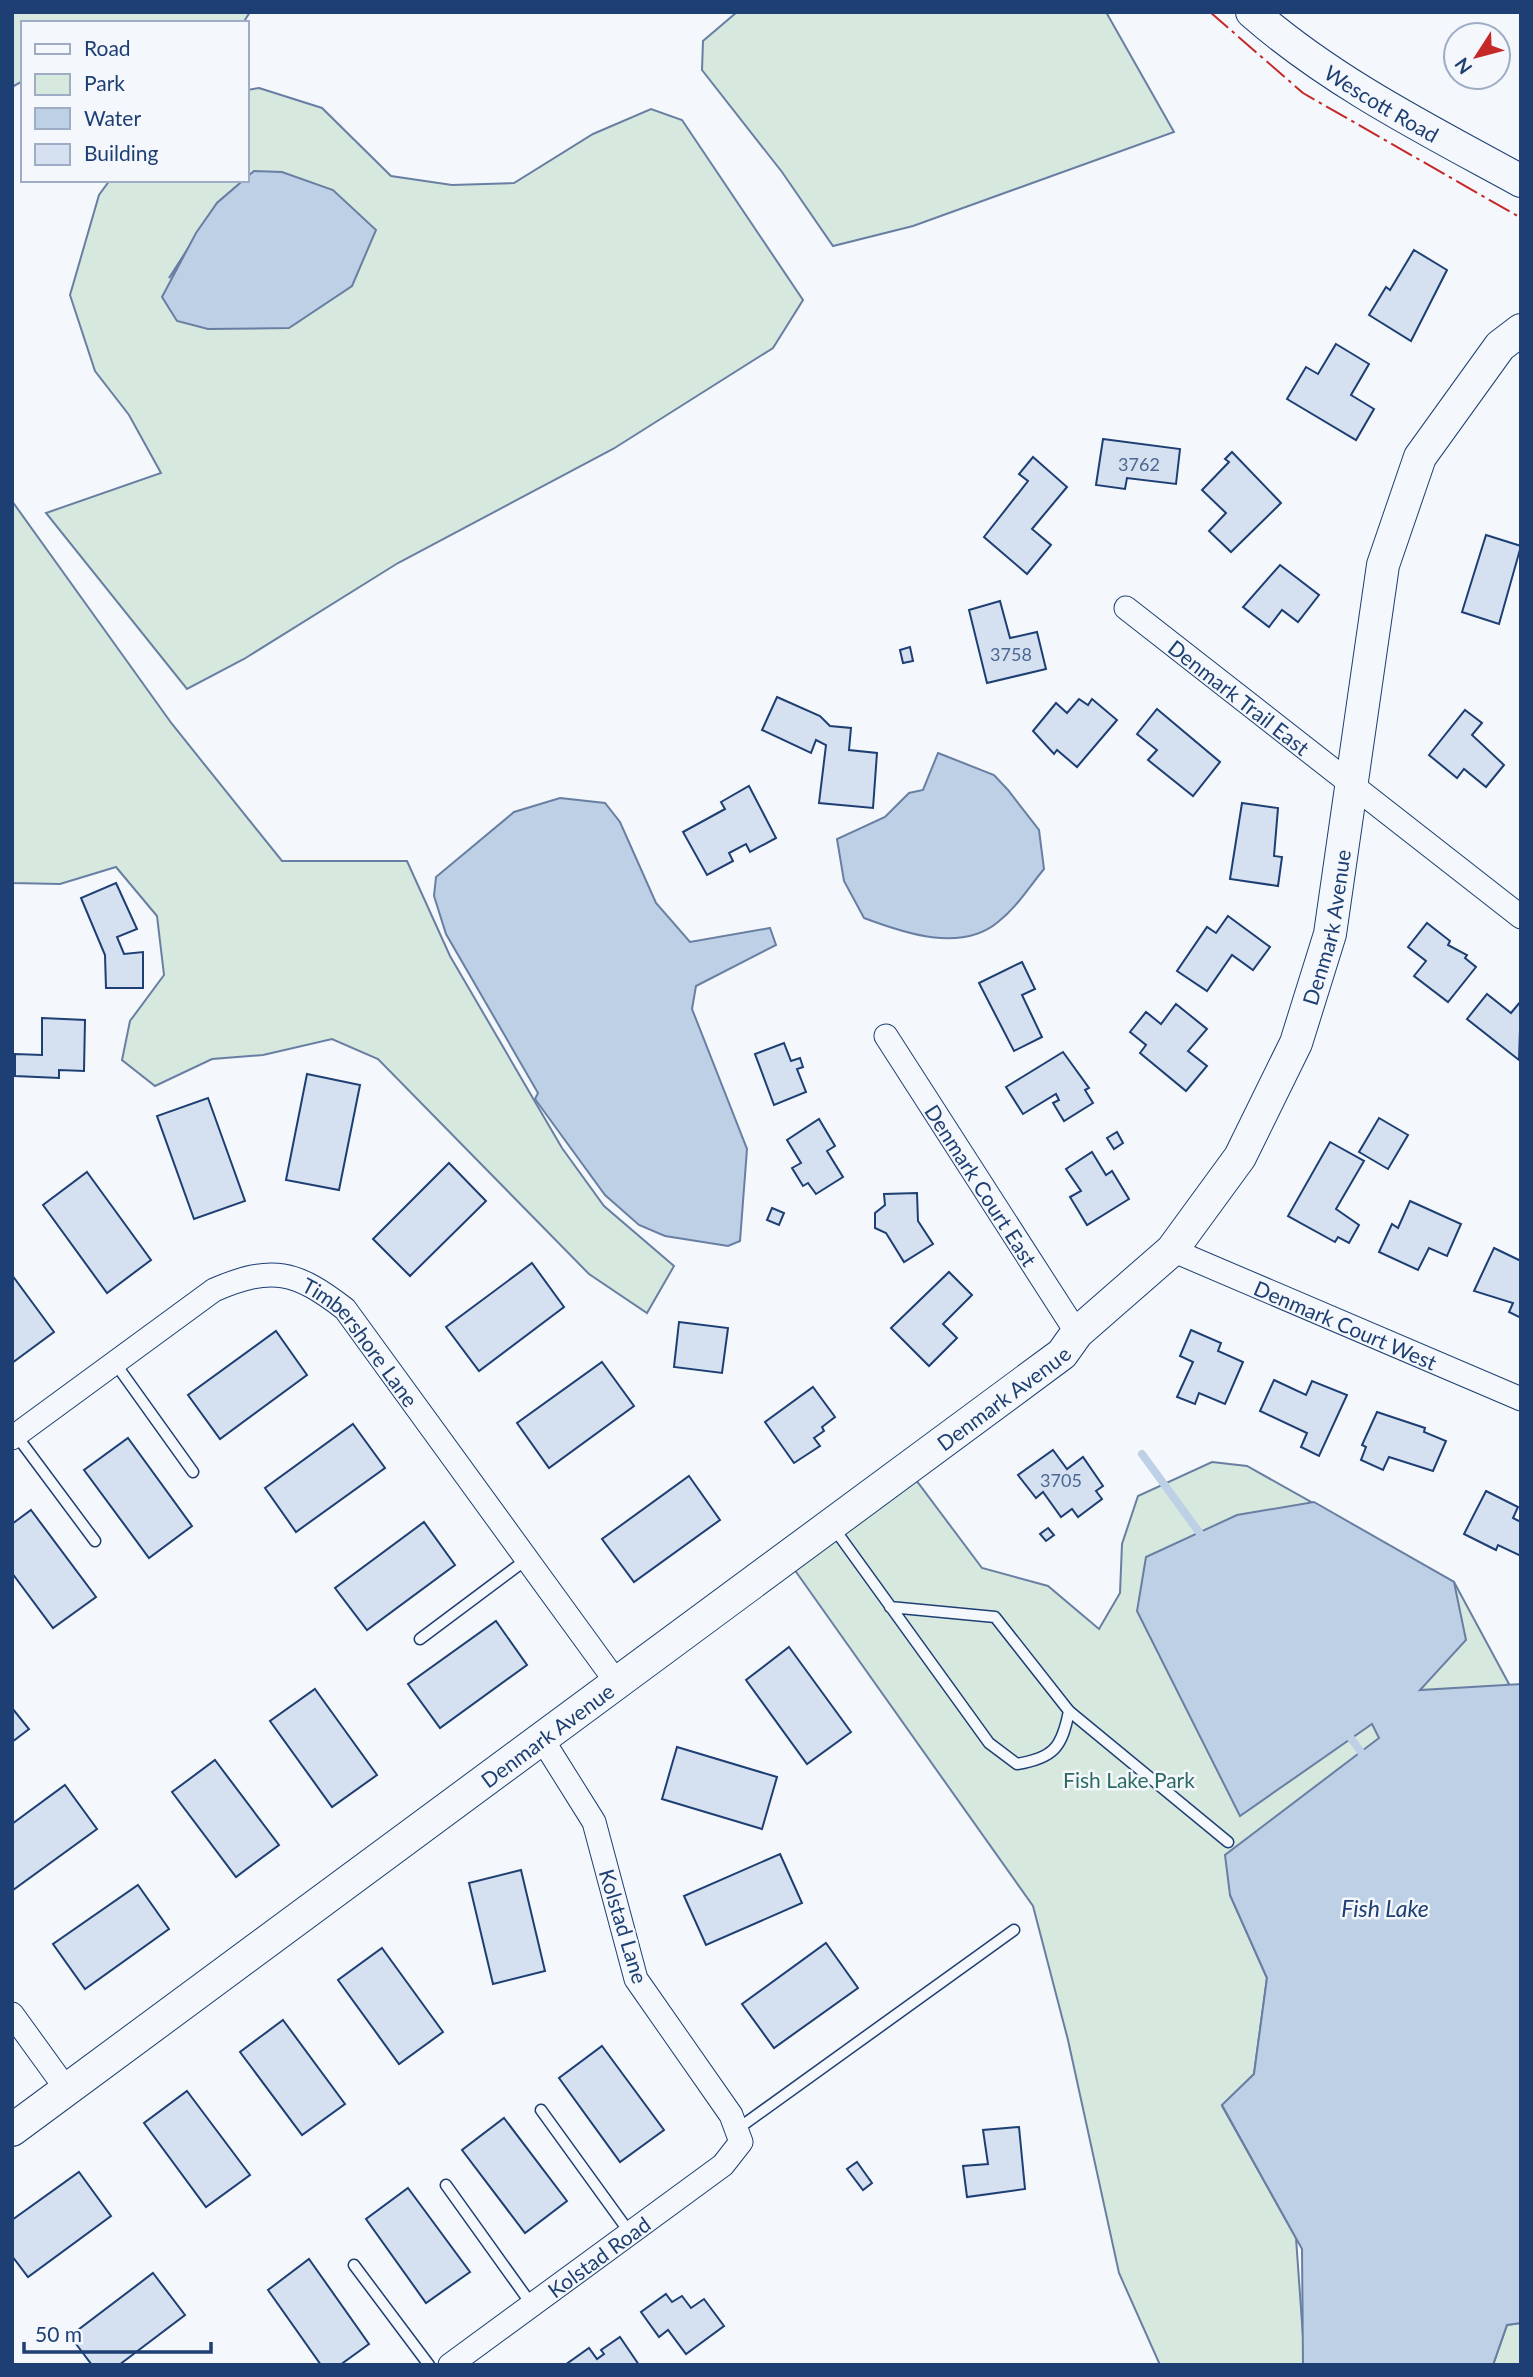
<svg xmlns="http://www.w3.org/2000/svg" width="1533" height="2377" font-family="Lato,sans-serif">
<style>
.green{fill:#d7e8df;stroke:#687fa3;stroke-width:2}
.water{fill:#bed0e5;stroke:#687fa3;stroke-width:2}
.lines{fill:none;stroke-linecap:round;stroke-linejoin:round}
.stream{stroke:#bed0e5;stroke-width:8}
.building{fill:#d5e0f0;stroke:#1d3f73;stroke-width:2}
.lane-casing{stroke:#1d3f73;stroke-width:13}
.street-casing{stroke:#1d3f73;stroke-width:25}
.secondary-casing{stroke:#1d3f73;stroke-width:34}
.lane{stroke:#f4f7fb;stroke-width:10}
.street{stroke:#f4f7fb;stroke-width:23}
.secondary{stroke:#f4f7fb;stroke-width:32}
.power{stroke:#c62828;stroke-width:2;stroke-dasharray:24 5 3.5 5;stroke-linecap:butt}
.labels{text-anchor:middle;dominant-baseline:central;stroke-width:5;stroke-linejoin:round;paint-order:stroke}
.number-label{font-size:18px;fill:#4b6792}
.street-label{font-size:21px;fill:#1d3f73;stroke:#f4f7fb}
.park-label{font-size:21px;fill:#2c6c60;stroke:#f4f7fb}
.water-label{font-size:23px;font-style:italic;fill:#1d3f73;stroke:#f4f7fb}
</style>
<rect width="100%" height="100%" fill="#f4f7fb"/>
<g class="green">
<path d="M12 12H250L243 23H23V81L12 87Z"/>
<path d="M737 12H1106L1174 132 913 226 833 246 782 172 702 70 703 41Z"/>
<path d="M259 88 322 108 391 176 452 185 514 183 593 134 651 109 682 120 803 300 773 348 613 449 398 563 244 659 187 689 46 513 161 473 129 415 95 371 70 295 99 195 110 180H244L217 203 169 278 255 171 247 178V90Z"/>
<path d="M12 501 172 724 282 861H407L450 956 562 1148 604 1206 674 1266 647 1313 589 1274 378 1059 332 1039 263 1055 212 1059 155 1086 122 1060 130 1021 164 975 157 916 116 867 60 884 12 883Z"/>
<path d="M1212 1462 1247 1466 1454 1582 1509 1684 1380 1739 1230 1895 1267 1978 1254 2074 1222 2106 1296 2238 1305 2365H1160L1119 2273 1068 2040 1033 1906 794 1569 907 1468 982 1568 1048 1586 1099 1629 1120 1593 1122 1544 1138 1496Z"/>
<path d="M1521 2323V2365H1493L1507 2325Z"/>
</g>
<g class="water">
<path d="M254 171 282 172 333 190 376 230 352 286 289 328 208 329 177 321 162 297 196 233 217 203Z"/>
<path d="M938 753 994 775 1008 790 1039 830 1044 869C1029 887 1017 907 998 922 961 953 904 933 864 918L844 881 837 839 885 817 909 793 923 790Z"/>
<path d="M560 798 605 803 620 822 656 903 690 942 770 928 776 945 696 986 692 1009 747 1149 740 1241 728 1246 665 1236 639 1225 605 1195 535 1099 538 1093 446 934 434 896 436 877 514 812Z"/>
<path d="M1314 1502 1454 1582 1466 1640 1420 1690 1521 1684V2323L1507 2325 1493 2365H1303L1302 2249 1222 2105 1254 2074 1267 1978 1230 1895 1225 1855 1379 1738 1372 1724 1240 1816 1137 1611 1146 1557 1237 1515Z"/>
</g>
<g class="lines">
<g class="stream">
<path d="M1142 1454 1204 1539"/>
<path d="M1345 1730 1366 1759"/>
</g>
</g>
<g class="building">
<path d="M1414 250 1447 270 1411 341 1369 315 1386 287 1390 290Z"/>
<path d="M1336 344 1369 364 1351 395 1374 409 1356 440 1287 399 1306 367 1318 374Z"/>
<path d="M1103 439 1180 449 1176 484 1127 478 1125 489 1096 485Z"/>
<path d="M1232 452 1281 503 1231 552 1209 531 1226 513 1202 490 1229 462 1225 459Z"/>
<path d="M1033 457 1067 487 1032 529 1051 545 1027 574 984 537 1028 481 1019 474Z"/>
<path d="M1486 535 1521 546 1499 624 1462 612Z"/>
<path d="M1280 565 1319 595 1298 622 1282 610 1269 627 1243 607Z"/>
<path d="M1000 601 1010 638 1037 632 1046 669 987 683 969 610Z"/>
<path d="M910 647 913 661 903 663 900 650Z"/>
<path d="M777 697 820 716 830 726 851 728 849 750 877 753 873 808 819 803 826 745 816 740 811 753 762 730Z"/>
<path d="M1079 699 1088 705 1092 699 1117 720 1077 767 1057 750 1054 754 1033 731 1056 703 1067 713Z"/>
<path d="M1157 709 1220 762 1193 796 1148 760 1157 750 1137 734Z"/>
<path d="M1465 710 1482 723 1472 735 1504 765 1486 787 1464 769 1457 778 1429 755Z"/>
<path d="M749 786 776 838 750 852 746 844 729 853 733 861 707 875 683 832 725 809 721 802Z"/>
<path d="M1242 803 1278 808 1274 856 1282 857 1278 886 1230 879Z"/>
<path d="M116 883 137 929 117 937 124 954 143 952V988H106L105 955 81 898Z"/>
<path d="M1228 916 1270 947 1253 970 1232 955 1207 991 1177 971 1207 927 1216 933Z"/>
<path d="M1427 923 1450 941 1448 945 1467 955 1465 958 1476 967 1448 1002 1414 976 1426 961 1408 947Z"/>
<path d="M1022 962 1035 989 1022 995 1042 1037 1014 1051 979 983Z"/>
<path d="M1487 994 1511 1013 1521 1001 1519 1060 1467 1019Z"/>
<path d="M1176 1004 1207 1029 1188 1051 1207 1066 1186 1091 1140 1053 1146 1045 1130 1032 1146 1012 1161 1024Z"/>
<path d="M42 1018 85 1020 84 1071 59 1070V1078L15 1076V1054L42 1055Z"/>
<path d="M784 1043 791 1061 800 1058 803 1067 797 1069 806 1092 774 1105 755 1054Z"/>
<path d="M1063 1052 1089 1088 1085 1090 1093 1103 1064 1121 1053 1103 1059 1100 1056 1094 1023 1114 1006 1087Z"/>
<path d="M307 1074 360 1085 339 1190 286 1180Z"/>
<path d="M208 1098 245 1201 194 1219 157 1116Z"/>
<path d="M1379 1118 1408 1135 1388 1169 1359 1152Z"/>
<path d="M819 1119 835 1146 827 1151 843 1177 816 1194 808 1183 803 1186 792 1168 801 1163 787 1140Z"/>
<path d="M1117 1132 1123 1143 1114 1149 1107 1138Z"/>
<path d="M1330 1142 1364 1161 1336 1209 1359 1225 1349 1243 1338 1237 1335 1242 1288 1216Z"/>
<path d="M1092 1152 1106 1175 1112 1171 1129 1199 1087 1225 1070 1197 1081 1191 1066 1169Z"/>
<path d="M449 1163 486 1201 410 1276 373 1239Z"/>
<path d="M87 1172 151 1260 107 1293 43 1205Z"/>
<path d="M917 1193 918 1221 933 1244 904 1262 886 1233 875 1228V1213L885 1205 884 1194Z"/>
<path d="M1410 1201 1461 1224 1447 1256 1429 1248 1418 1270 1379 1252 1392 1224 1398 1228Z"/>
<path d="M772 1208 784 1213 779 1225 767 1220Z"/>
<path d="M1494 1248 1521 1261V1318L1509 1312 1513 1303 1474 1291Z"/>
<path d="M532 1263 564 1307 479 1371 446 1327Z"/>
<path d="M949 1272 972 1295 943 1324 957 1338 929 1366 891 1328Z"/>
<path d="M12 1275 54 1332 12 1363Z"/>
<path d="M679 1322 728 1328 722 1373 674 1367Z"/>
<path d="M1191 1330 1221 1343 1218 1351 1243 1362 1225 1404 1199 1393 1195 1404 1177 1397 1193 1362 1180 1356Z"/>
<path d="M276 1331 307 1375 220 1439 188 1395Z"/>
<path d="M602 1362 634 1406 549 1468 517 1423Z"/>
<path d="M1274 1380 1306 1395 1312 1381 1347 1395 1319 1456 1301 1447 1307 1433 1260 1411Z"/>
<path d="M813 1387 835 1417 822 1427 824 1431 814 1438 820 1446 794 1463 765 1422Z"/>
<path d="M1377 1412 1425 1428 1424 1432 1446 1441 1433 1471 1389 1457 1383 1470 1361 1460 1366 1447 1362 1445Z"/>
<path d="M353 1424 385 1468 296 1532 265 1488Z"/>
<path d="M128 1438 192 1526 149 1558 84 1470Z"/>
<path d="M1053 1450 1067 1469 1083 1457 1103 1486 1096 1491 1102 1499 1078 1517 1072 1509 1061 1517 1043 1492 1036 1498 1018 1475Z"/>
<path d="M689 1476 720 1520 634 1582 602 1539Z"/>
<path d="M1486 1491 1518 1507 1513 1518 1521 1522V1556L1498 1545 1496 1550 1464 1534Z"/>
<path d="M31 1510 96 1597 53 1628 12 1573V1524Z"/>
<path d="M424 1522 455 1565 367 1630 335 1588Z"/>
<path d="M1048 1528 1054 1535 1046 1541 1040 1534Z"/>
<path d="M496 1621 527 1665 440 1728 408 1684Z"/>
<path d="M789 1647 851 1732 807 1764 746 1680Z"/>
<path d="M315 1689 377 1775 332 1807 270 1721Z"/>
<path d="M12 1708 29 1729 12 1742Z"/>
<path d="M677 1747 777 1777 762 1829 662 1799Z"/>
<path d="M215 1760 279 1845 236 1877 172 1792Z"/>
<path d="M65 1785 97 1829 13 1890 12 1824Z"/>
<path d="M780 1854 802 1903 706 1945 684 1896Z"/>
<path d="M521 1870 545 1971 493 1984 469 1883Z"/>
<path d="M138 1885 169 1929 85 1989 53 1944Z"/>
<path d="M826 1943 858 1988 774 2048 742 2004Z"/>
<path d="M382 1948 443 2032 399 2064 338 1980Z"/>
<path d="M283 2020 345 2104 302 2135 240 2052Z"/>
<path d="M602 2046 664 2130 620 2162 559 2078Z"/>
<path d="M187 2091 250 2175 206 2207 144 2123Z"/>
<path d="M504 2118 567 2201 525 2233 462 2150Z"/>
<path d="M1019 2127 1025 2189 967 2197 963 2166 988 2164 983 2130Z"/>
<path d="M857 2162 872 2183 863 2190 847 2169Z"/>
<path d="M79 2172 111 2216 28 2277 12 2256V2220Z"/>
<path d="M408 2188 470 2272 426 2303 366 2219Z"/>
<path d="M309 2259 369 2344 340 2365H321L268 2290Z"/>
<path d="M153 2273 185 2315 119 2365H92L70 2336Z"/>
<path d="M666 2294 672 2302 682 2296 691 2308 704 2299 724 2326 686 2354 668 2330 659 2337 641 2312Z"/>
<path d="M620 2337 639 2365H565L589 2348 597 2359 604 2354 601 2350Z"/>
</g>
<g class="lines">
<defs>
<g id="lane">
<path d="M115 1363 193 1472"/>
<path d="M16 1435 95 1541"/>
<path d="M833 1527 989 1743 1017 1764C1054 1758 1062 1747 1069 1711L995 1617 890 1607"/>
<path d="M420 1639 527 1559"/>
<path d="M1069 1711 1228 1842"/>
<path d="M541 2110 630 2233"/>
<path d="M736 2130 1014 1930"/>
<path d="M446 2185 532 2305"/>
<path d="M354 2265 429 2365"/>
</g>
<g id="street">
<path id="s1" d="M1126 608 1521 917"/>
<path id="s2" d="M886 1036 1077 1333"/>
<path id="s3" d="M1172 1250 1521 1399"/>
<path id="s4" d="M12 1438 214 1290C272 1265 296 1271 345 1309L617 1683"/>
<path d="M12 2014 67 2090"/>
<path id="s5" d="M450 2365 723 2165 741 2142 731 2115 636 1979 594 1822 542 1739"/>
</g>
<g id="secondary">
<path id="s6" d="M1252 12C1332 82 1428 130 1521 181"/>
<path id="s7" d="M12 2130 1062 1354 1077 1333 1172 1250 1240 1157 1296 1043 1330 934 1383 565 1420 457 1500 346 1521 330"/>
</g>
</defs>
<use href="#lane" class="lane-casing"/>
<use href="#street" class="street-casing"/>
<use href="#secondary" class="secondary-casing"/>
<use href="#lane" class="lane"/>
<use href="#street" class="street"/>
<use href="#secondary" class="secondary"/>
<path class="power" d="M1210 12 1303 93 1521 218"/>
</g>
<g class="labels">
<g class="number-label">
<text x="1139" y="464">3762</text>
<text x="1011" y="654">3758</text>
<text x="1061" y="1480">3705</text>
</g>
<g class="street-label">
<text stroke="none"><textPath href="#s6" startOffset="159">Wescott Road</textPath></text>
<text stroke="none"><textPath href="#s1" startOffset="144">Denmark Trail East</textPath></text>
<text stroke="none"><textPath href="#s7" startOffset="1820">Denmark Avenue</textPath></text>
<text stroke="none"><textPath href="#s2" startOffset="177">Denmark Court East</textPath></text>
<text stroke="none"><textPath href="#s3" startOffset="189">Denmark Court West</textPath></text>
<text stroke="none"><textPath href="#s4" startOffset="427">Timbershore Lane</textPath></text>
<text stroke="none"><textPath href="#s7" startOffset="1232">Denmark Avenue</textPath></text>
<text stroke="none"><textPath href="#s7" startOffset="665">Denmark Avenue</textPath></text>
<text transform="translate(624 1926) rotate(73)">Kolstad Lane</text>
<text stroke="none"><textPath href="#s5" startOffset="184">Kolstad Road</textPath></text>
</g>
<g class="park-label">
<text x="1129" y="1779">Fish Lake Park</text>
</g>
<g class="water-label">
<text x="1385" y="1908">Fish Lake</text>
</g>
</g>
<rect width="1533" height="2377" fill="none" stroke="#1d3f73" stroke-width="28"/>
<rect x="21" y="21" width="228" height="161" fill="#f4f7fb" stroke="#9eadc5" stroke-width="2"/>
<rect x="35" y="44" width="35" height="10" fill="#f4f7fb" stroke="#9eadc5" stroke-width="2"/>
<text x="84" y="56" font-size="21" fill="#1d3f73">Road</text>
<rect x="35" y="74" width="35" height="21" fill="#d7e8df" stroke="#9eadc5" stroke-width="2"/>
<text x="84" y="91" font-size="21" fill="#1d3f73">Park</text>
<rect x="35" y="108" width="35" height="21" fill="#bed0e5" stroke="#9eadc5" stroke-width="2"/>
<text x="84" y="126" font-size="21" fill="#1d3f73">Water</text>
<rect x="35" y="144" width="35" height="21" fill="#d5e0f0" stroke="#9eadc5" stroke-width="2"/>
<text x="84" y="161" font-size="21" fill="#1d3f73">Building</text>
<g transform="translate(1477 56) rotate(234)"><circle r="33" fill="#f4f7fb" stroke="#9eadc5" stroke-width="2"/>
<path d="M0-5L12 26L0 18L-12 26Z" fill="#c62828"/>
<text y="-10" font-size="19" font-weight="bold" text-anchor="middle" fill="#1d3f73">N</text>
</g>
<path d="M24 2342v10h187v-10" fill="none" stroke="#1d3f73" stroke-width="3.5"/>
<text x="35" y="2342" font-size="21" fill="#1d3f73" stroke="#f4f7fb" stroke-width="5" paint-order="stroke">50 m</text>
</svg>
